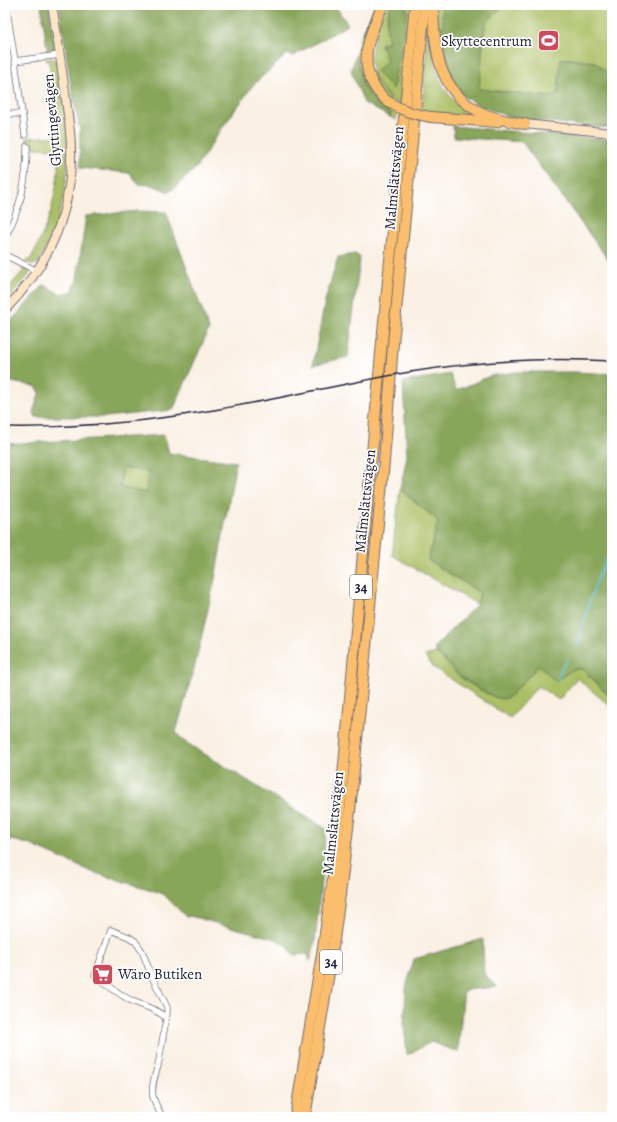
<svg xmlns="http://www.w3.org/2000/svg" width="617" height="1122" font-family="Alegreya,serif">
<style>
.green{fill:#abc065;stroke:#667150}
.forest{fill:#88a65a;stroke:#55644a;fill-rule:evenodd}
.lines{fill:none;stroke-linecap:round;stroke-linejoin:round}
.stream{stroke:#5ec7d9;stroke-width:1.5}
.street-casing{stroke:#6e6a76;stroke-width:7}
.secondary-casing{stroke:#6e6a76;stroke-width:10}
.highway-casing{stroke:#6e6a76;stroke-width:12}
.street{stroke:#fff;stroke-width:5.5}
.secondary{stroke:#fde5c5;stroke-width:8}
.highway{stroke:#fabe6d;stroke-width:10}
.rail{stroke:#22223b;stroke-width:1.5}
.highway-bridge-casing{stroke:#6e6a76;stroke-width:12;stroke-linecap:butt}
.highway-bridge{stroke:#fabe6d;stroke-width:10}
.labels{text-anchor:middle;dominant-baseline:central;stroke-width:3.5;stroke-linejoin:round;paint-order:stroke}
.shield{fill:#fff;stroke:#646476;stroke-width:1}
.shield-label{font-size:14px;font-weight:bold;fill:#22223b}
.poi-label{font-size:15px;fill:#22223b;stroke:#fff;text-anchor:end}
.street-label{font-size:15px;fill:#22223b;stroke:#fff}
</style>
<rect width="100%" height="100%" fill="#fff"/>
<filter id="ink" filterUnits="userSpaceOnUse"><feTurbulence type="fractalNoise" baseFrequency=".025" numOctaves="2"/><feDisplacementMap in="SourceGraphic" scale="8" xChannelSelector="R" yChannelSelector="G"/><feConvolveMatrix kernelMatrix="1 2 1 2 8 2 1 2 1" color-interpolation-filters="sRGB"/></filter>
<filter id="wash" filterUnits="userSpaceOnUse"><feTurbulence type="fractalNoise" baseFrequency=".012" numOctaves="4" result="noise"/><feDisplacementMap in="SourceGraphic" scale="16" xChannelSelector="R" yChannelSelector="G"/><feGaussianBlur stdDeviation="0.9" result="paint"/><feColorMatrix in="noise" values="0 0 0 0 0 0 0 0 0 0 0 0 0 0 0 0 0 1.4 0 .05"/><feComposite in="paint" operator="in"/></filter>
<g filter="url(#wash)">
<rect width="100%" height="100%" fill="#faf0e3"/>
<g class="green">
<path d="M375 5H379L362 60 398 112 396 120 390 117 391 113 377 104 364 87 356 54 360 37Z"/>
<path d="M387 5H392C384 15 387 31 389 42L381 44 387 61 377 71 392 88 407 11 405 5H410L401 105 391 100 374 78 370 58 379 20Z"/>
<path d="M436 5H442L443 36 449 66 461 95 452 84 441 56Z"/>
<path d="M507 5H604L612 13V77L595 62 561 58 558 93 551 97 478 89 485 24 495 13Z"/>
<path d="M429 20C433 47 433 81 455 101 464 108 474 113 484 119L422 111Z"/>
<path d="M52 58 57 62C61 91 67 120 68 150 69 190 57 229 38 263L33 265 25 261 30 260C50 224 59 190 59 149L34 148V144H27V138L60 136 49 63 45 59Z"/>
<path d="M22 267 29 271V275L13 293V295L5 305V292L23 271Z"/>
<path d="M122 468 148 471 146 493 120 487Z"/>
<path d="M400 489 438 521 428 560 480 593 477 604 392 555Z"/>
<path d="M436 653C446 660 450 669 459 676 466 682 489 696 498 698 502 699 506 698 510 696L539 665 568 672 574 669H582L612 698V708L577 678 559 700 538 686 510 718 433 667 425 656Z"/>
</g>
<g class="forest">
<path d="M41 5H49L55 49 51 53 44 54 47 49Z"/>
<path d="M59 5H335L348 25 293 56 287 54 253 85 218 134 196 168 179 184 169 192 152 185 138 184 129 173 80 168V130L72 92Z"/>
<path d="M392 5H405L407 11 393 89 376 71 387 61 381 44 389 42 386 26 390 8Z"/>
<path d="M442 5H507L495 13 485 24 479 89 551 97 558 93 561 58 595 62 612 77V128L584 126 513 118 480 106 461 95 449 66 443 36Z"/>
<path d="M356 54 364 87 377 104 391 113 390 117 364 103 351 71Z"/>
<path d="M453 126 612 140V265L522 142 454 137Z"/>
<path d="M138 211 166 212 209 329 173 410 105 417H36L33 412 40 392 35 386 5 381V327L44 285 60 294 72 292 77 279 86 216Z"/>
<path d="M355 254 360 257 348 357 313 365 325 301 338 257Z"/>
<path d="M516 372H575L612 374V698L582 669H574L555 681 539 665 510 696 504 699 497 698 481 690 459 676 444 659 436 653 434 647 477 604 480 593 428 560 438 521 400 489 407 456 403 382 450 374 456 390 462 388 490 376Z"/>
<path d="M164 435 169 453 236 462 215 579 195 665 176 732 182 740 326 829 315 944 310 961 308 955 305 954 294 955 292 954 288 947 276 939 190 916 186 917 164 895 155 891 92 872 31 845 5 838V444ZM123 468 148 472 146 493 120 487Z"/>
<path d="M483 939 484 973 497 987 464 990 458 1052 431 1042 407 1055 404 1025 406 987 414 959Z"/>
</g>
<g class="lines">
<g class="stream">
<path d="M577 647C586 614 594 579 612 549"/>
<path d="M558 679 561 669 568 659"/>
</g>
</g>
</g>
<g filter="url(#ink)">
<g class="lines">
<defs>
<g id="street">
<path d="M6 5 15 61 25 135"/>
<path d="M15 61 60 55"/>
<path d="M5 114H22"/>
<path d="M5 237C21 209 27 179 27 146"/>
<path d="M5 255 37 271"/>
<path d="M162 1117C159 1110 155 1104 153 1097 151 1086 155 1075 158 1066 160 1054 162 1043 164 1031 165 1023 168 1015 167 1007L152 977 142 951 135 941 129 937 111 930 95 975C106 984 117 993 130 1000 142 1006 156 1008 166 1018"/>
</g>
<g id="secondary">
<path d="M525 124 612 133"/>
<path d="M5 310C49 265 73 213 71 149 71 130 67 111 65 92 61 63 57 34 52 5"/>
</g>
<g id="highway">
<path d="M383 5C367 39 354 72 387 101"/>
<path d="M433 5C434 48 437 90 480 112 493 119 510 121 525 124"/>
<path d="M431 117 497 122"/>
<path d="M295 1117 322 954 332 885 340 809 382 342 415 5"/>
<path d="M305 1117 332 955 341 887 350 811 384 462 393 344 425 5"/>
</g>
</defs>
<use href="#street" class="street-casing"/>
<use href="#secondary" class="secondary-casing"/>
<use href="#highway" class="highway-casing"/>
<use href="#street" class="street"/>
<use href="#secondary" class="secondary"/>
<use href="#highway" class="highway"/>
<path class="rail" d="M5 427C65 428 124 424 183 415 259 404 334 385 410 372 477 361 544 357 612 361"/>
<defs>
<path id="highway-bridge" d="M387 101C402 111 414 114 431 117"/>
</defs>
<use href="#highway-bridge" class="highway-bridge-casing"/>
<use href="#highway-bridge" class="highway-bridge"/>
</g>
</g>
<defs>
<symbol id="stadium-square" viewBox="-11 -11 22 22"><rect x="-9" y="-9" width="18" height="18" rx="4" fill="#d1495b" stroke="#fff"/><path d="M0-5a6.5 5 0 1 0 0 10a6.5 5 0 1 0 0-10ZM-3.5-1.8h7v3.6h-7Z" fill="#fff"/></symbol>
<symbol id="supermarket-square" viewBox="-11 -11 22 22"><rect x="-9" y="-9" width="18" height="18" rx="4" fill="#d1495b" stroke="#fff"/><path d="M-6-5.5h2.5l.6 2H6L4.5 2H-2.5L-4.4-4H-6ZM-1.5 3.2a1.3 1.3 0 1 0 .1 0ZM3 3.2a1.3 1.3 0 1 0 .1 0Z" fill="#fff"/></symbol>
</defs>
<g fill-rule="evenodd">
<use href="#stadium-square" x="536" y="28" width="25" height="25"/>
<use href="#supermarket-square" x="90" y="962" width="25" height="25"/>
</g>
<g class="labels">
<g class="shield">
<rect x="350" y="575" width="22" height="24" rx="3"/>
<rect x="320" y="950" width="22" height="24" rx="3"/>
</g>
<g class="shield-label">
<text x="361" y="587">34</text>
<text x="331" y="962">34</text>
</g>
<g class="poi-label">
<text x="532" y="41">Skyttecentrum</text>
<text x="118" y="974" text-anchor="start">Wäro Butiken</text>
</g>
<g class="street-label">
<text transform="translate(52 120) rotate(-95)">Glyttingevägen</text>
<text transform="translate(394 178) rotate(-85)">Malmslättsvägen</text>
<text transform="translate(365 501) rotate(-84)">Malmslättsvägen</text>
<text transform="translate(333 823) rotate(-84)">Malmslättsvägen</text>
</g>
</g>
<rect width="617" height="1122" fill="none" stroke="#fff" stroke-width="20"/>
</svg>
